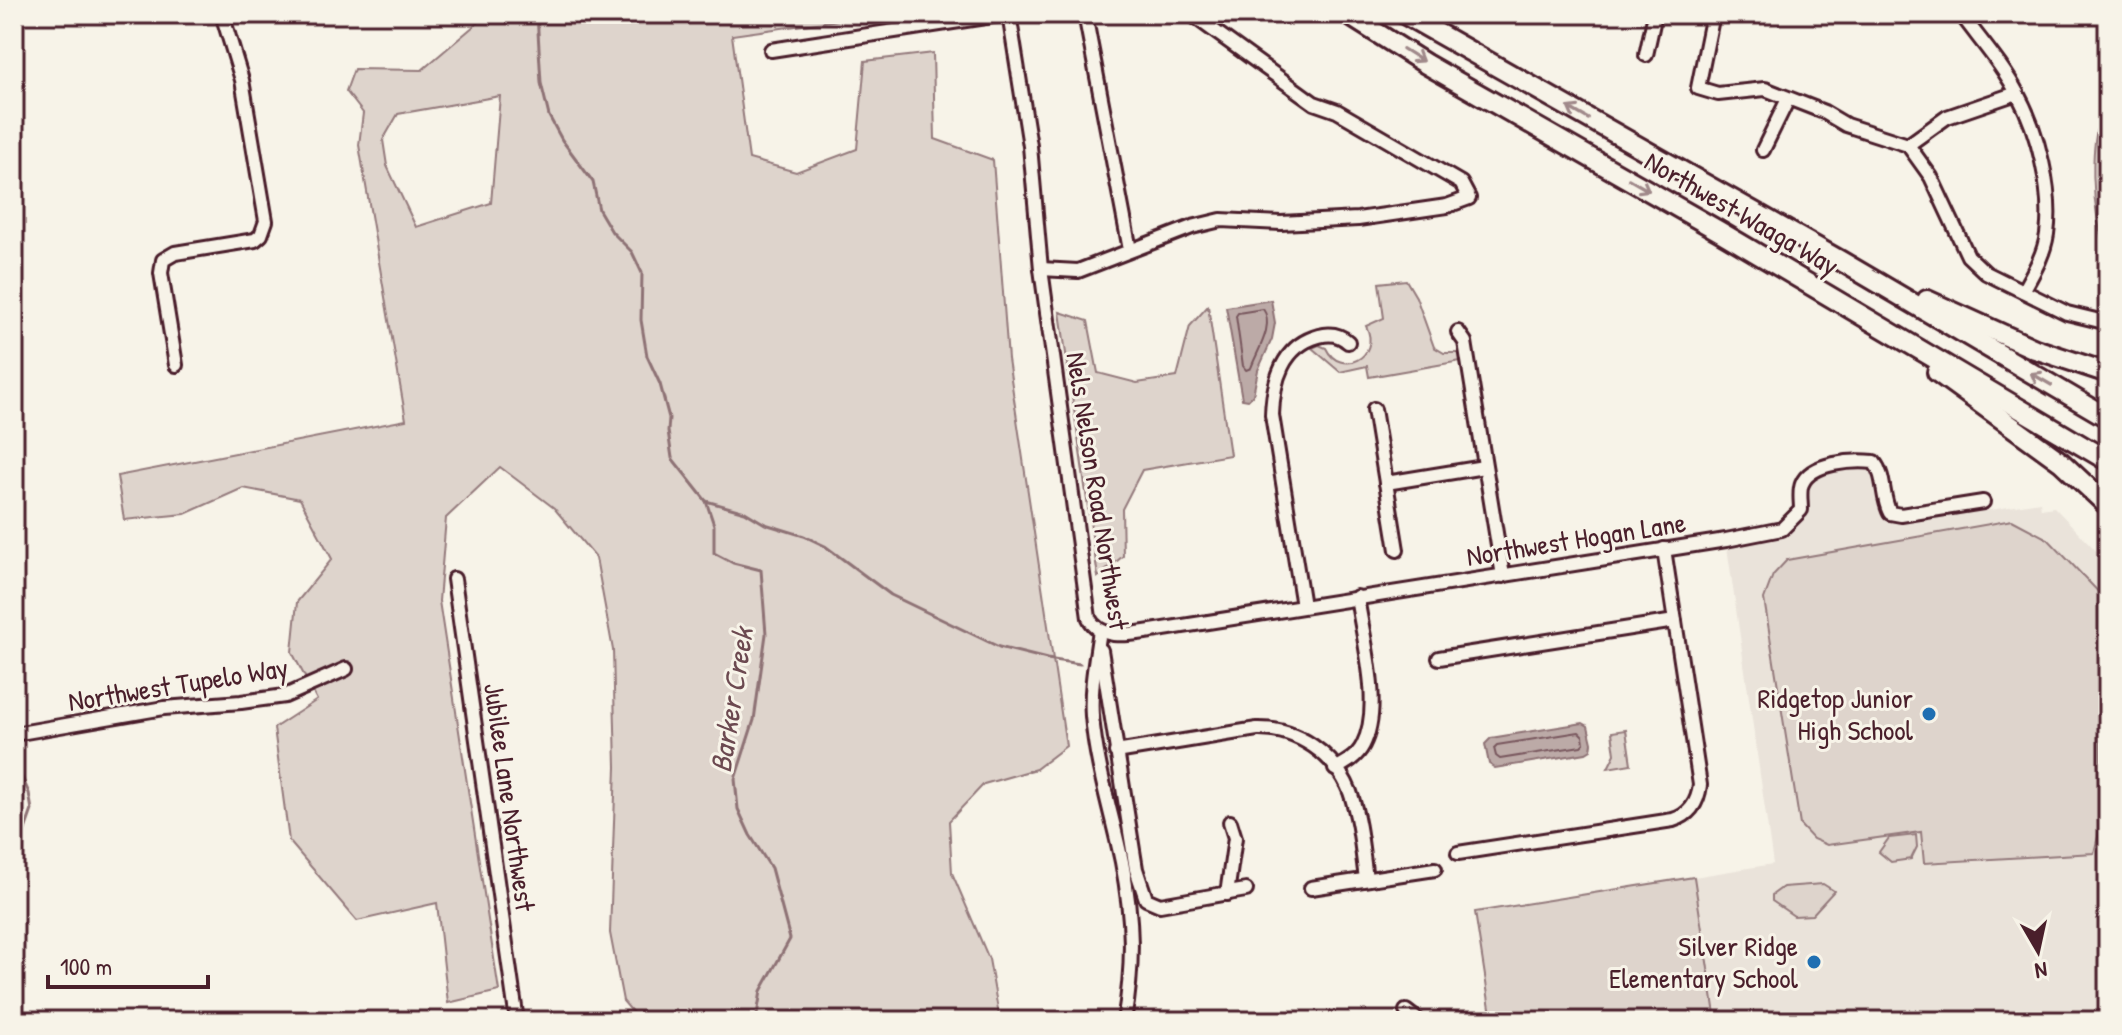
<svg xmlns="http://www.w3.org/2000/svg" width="2122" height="1035" font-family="'Patrick Hand',sans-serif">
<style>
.built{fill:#eae3da}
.green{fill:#ded4cc;stroke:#947a7c;stroke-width:2;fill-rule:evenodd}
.water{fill:#bcaaa7;stroke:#8e7275;stroke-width:2}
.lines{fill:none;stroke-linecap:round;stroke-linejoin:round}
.shore{stroke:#78575d;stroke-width:2}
.stream{stroke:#8e7275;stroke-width:3}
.minor-casing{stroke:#4a1f2b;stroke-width:18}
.highway-casing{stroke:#4a1f2b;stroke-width:24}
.minor{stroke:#f7f3e8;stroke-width:12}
.highway{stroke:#f7f3e8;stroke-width:18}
.oneway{stroke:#a0898a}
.poi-dot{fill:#1f6fb2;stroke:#f7f3e8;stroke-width:3}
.labels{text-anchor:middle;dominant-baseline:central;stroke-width:6;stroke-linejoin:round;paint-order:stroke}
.street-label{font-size:28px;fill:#4a1f2b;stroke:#f7f3e8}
.poi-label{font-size:28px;fill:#4a1f2b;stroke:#f7f3e8;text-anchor:end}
.water-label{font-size:30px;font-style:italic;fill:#6c4950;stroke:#f7f3e8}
</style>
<rect width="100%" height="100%" fill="#f7f3e8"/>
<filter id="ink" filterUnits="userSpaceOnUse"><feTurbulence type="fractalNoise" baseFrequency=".0125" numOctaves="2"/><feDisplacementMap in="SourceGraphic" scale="16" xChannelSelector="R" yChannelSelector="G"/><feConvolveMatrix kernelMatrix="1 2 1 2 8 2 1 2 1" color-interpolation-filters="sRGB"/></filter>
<g filter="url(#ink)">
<path class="built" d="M1874 462 1890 513 1983 502 1984 511 2040 502 2041 509 2054 507 2108 563V1021H1716L1694 877 1773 864 1726 540 1781 529 1794 519 1807 475Z"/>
<g class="green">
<path d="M488 14H882L732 35 749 159 796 172 857 149 865 61 933 53 935 139 993 160 1008 359 1066 746 1036 769 984 784 949 821 952 873 989 959 1000 1021H640L623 1001 610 933 616 767 613 650 596 558 554 508 500 467 446 518 439 601 499 991 448 1003 437 903 357 921 289 841 274 728 317 700 292 652 297 602 332 559 300 499 243 488 185 514 124 520 117 476 406 420 359 145 363 113 346 91 354 69 422 70ZM500 96 491 203 416 227 387 166 383 140 398 114Z"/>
<path d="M2108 94V259C2091 211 2086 141 2108 94Z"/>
<path d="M1406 280 1416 297 1434 347 1444 353H1460L1461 361 1369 377 1367 366 1340 372 1312 348 1319 345 1326 348C1340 378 1382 357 1366 326L1384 318 1379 283Z"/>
<path d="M1208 306 1230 455 1142 470 1122 509 1123 556 1098 577 1060 312 1088 321 1098 373 1137 383 1177 377 1190 326Z"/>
<path d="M2012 520 2048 539 2108 602V691L2100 692 2102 820 2094 853 1924 863 1921 832 1827 845 1813 839 1800 825 1764 599 1773 575 1787 560Z"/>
<path d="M2105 695H2108V813H2104Z"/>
<path d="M1626 730 1631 764 1608 768 1615 754 1612 732Z"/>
<path d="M1916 835 1917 847 1911 859 1891 862 1879 852 1889 838Z"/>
<path d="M1694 877 1716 1021H1492L1475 912Z"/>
<path d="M1823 884 1834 891 1812 915 1794 916 1772 901V895L1783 887Z"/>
</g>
<g class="water">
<path d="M1271 300 1275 323 1272 339 1258 370 1253 395 1248 400 1242 399 1226 307Z"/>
<path d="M1583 723 1588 726 1592 743 1591 750 1586 753 1495 768 1489 764 1485 744 1491 738Z"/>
</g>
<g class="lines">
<g class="shore">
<path d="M1263 309C1275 325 1257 351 1251 368L1246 370 1243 366 1236 316 1238 313Z"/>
<path d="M1579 732 1583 736 1584 743 1581 746 1500 759 1496 756 1494 748 1497 745Z"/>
</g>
<g class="stream">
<path d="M537 14 541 83 549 116 562 140 593 182 599 210 612 232 632 252 642 273 641 320 647 356 660 384 669 418 668 431 672 458 706 501 714 525V553L733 563 761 570 766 634 754 720 735 779 738 809 750 835 771 868 790 939 761 991 756 1021"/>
<path d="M706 501 745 512 765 524 804 536 825 546 891 595 999 647 1047 659 1080 664"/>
<path d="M14 711 15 724"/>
<path d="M14 861 32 810 29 793 17 766 16 742"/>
</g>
<defs>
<g id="minor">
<path d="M1009 14 1030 146 1041 269 1089 618C1099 639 1126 635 1145 632L1726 540 1782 529 1801 510C1801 501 1799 491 1802 484 1811 462 1853 460 1874 462 1886 477 1881 496 1890 513L1901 515 1983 502"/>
<path d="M1085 14 1130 250"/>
<path d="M1713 14 1698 88 1718 94 1765 89 1824 112 1846 125 1908 145 1931 177 1968 256 1986 273 2067 313 2108 323"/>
<path d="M1961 14C1980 40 2004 67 2018 95 2038 132 2053 192 2047 234 2044 255 2033 273 2023 291"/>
<path d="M771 50 1005 14"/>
<path d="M1646 55 1655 14"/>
<path d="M1908 145 1947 117 2017 93"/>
<path d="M1763 150 1788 99"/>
<path d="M1041 269 1078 271 1192 227 1221 220 1281 223 1358 219 1447 206 1469 198 1461 183 1337 111 1314 103 1191 14"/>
<path d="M1458 332 1465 342 1503 576"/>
<path d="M176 365 161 273 163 260 175 253 255 240 261 235 266 221 242 80 222 14"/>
<path d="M1374 409 1397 550"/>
<path d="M1386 483 1484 467"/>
<path d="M454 579 517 1021"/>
<path d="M1303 606 1272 415C1273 381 1282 346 1319 336 1330 333 1339 334 1348 342"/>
<path d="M1100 630C1096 658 1090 688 1092 716 1096 765 1112 814 1122 862 1133 919 1134 964 1124 1021"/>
<path d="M1101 650 1136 869 1146 899 1160 905 1246 890"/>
<path d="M1439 658 1675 621"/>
<path d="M14 734 164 708 241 702 285 696 346 669"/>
<path d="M1116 752 1257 729C1297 728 1335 754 1350 792 1360 820 1362 850 1366 879"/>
<path d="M1335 769C1346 763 1357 757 1363 745 1383 707 1363 639 1357 597"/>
<path d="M1458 853 1673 820C1690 815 1698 802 1700 785L1664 549"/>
<path d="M1311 888 1435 869"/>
<path d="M1227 894 1235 838 1230 822"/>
<path d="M1406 1011 1419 1021"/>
</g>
<g id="highway">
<path d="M1347 14 1426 64 1719 231 2108 461"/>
<path d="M1404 14 1841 261 2108 418"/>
<path d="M1927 300 2035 349 2108 373"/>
<path d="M1937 372 2061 462 2108 506"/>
</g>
</defs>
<use href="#minor" class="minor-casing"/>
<use href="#highway" class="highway-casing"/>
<use href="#minor" class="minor"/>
<use href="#highway" class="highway"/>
</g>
<defs><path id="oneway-shaft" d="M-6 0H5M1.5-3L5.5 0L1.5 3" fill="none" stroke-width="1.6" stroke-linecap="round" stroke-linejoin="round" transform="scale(2)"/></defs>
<g class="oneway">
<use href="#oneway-shaft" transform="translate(1413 55) rotate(32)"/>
<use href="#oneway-shaft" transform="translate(1578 113) rotate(-150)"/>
<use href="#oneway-shaft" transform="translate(1639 185) rotate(30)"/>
<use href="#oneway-shaft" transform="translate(2041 379) rotate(-150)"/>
</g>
</g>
<g class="poi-dot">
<circle cx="1929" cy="714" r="8"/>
<circle cx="1814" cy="962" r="8"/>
</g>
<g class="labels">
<g class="street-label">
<text transform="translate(1742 213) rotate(30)">Northwest Waaga Way</text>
<text transform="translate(1098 491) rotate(81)">Nels Nelson Road Northwest</text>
<text transform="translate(1576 539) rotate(-9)">Northwest Hogan Lane</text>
<text transform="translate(178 684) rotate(-9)">Northwest Tupelo Way</text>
<text transform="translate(510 797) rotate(82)">Jubilee Lane Northwest</text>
</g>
<g class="poi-label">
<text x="1913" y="698">Ridgetop Junior<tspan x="1913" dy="32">High School</tspan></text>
<text x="1798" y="946">Silver Ridge<tspan x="1798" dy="32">Elementary School</tspan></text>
</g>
<g class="water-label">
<text transform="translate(731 700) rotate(-81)">Barker Creek</text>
</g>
</g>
<rect width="2122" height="1035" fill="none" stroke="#f7f3e8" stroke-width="48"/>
<rect x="24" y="24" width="2074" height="987" fill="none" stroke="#4a1f2b" stroke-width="3" filter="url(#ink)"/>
<g transform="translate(2038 951) rotate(171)" stroke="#f7f3e8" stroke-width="6" paint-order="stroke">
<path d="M0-6L14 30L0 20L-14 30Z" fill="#4a1f2b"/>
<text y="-12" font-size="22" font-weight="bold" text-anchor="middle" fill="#4a1f2b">N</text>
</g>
<path d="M48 975v12h160v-12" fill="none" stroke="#4a1f2b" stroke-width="4"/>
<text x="60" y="975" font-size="24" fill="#4a1f2b" stroke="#f7f3e8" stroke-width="6" paint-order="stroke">100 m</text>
</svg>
